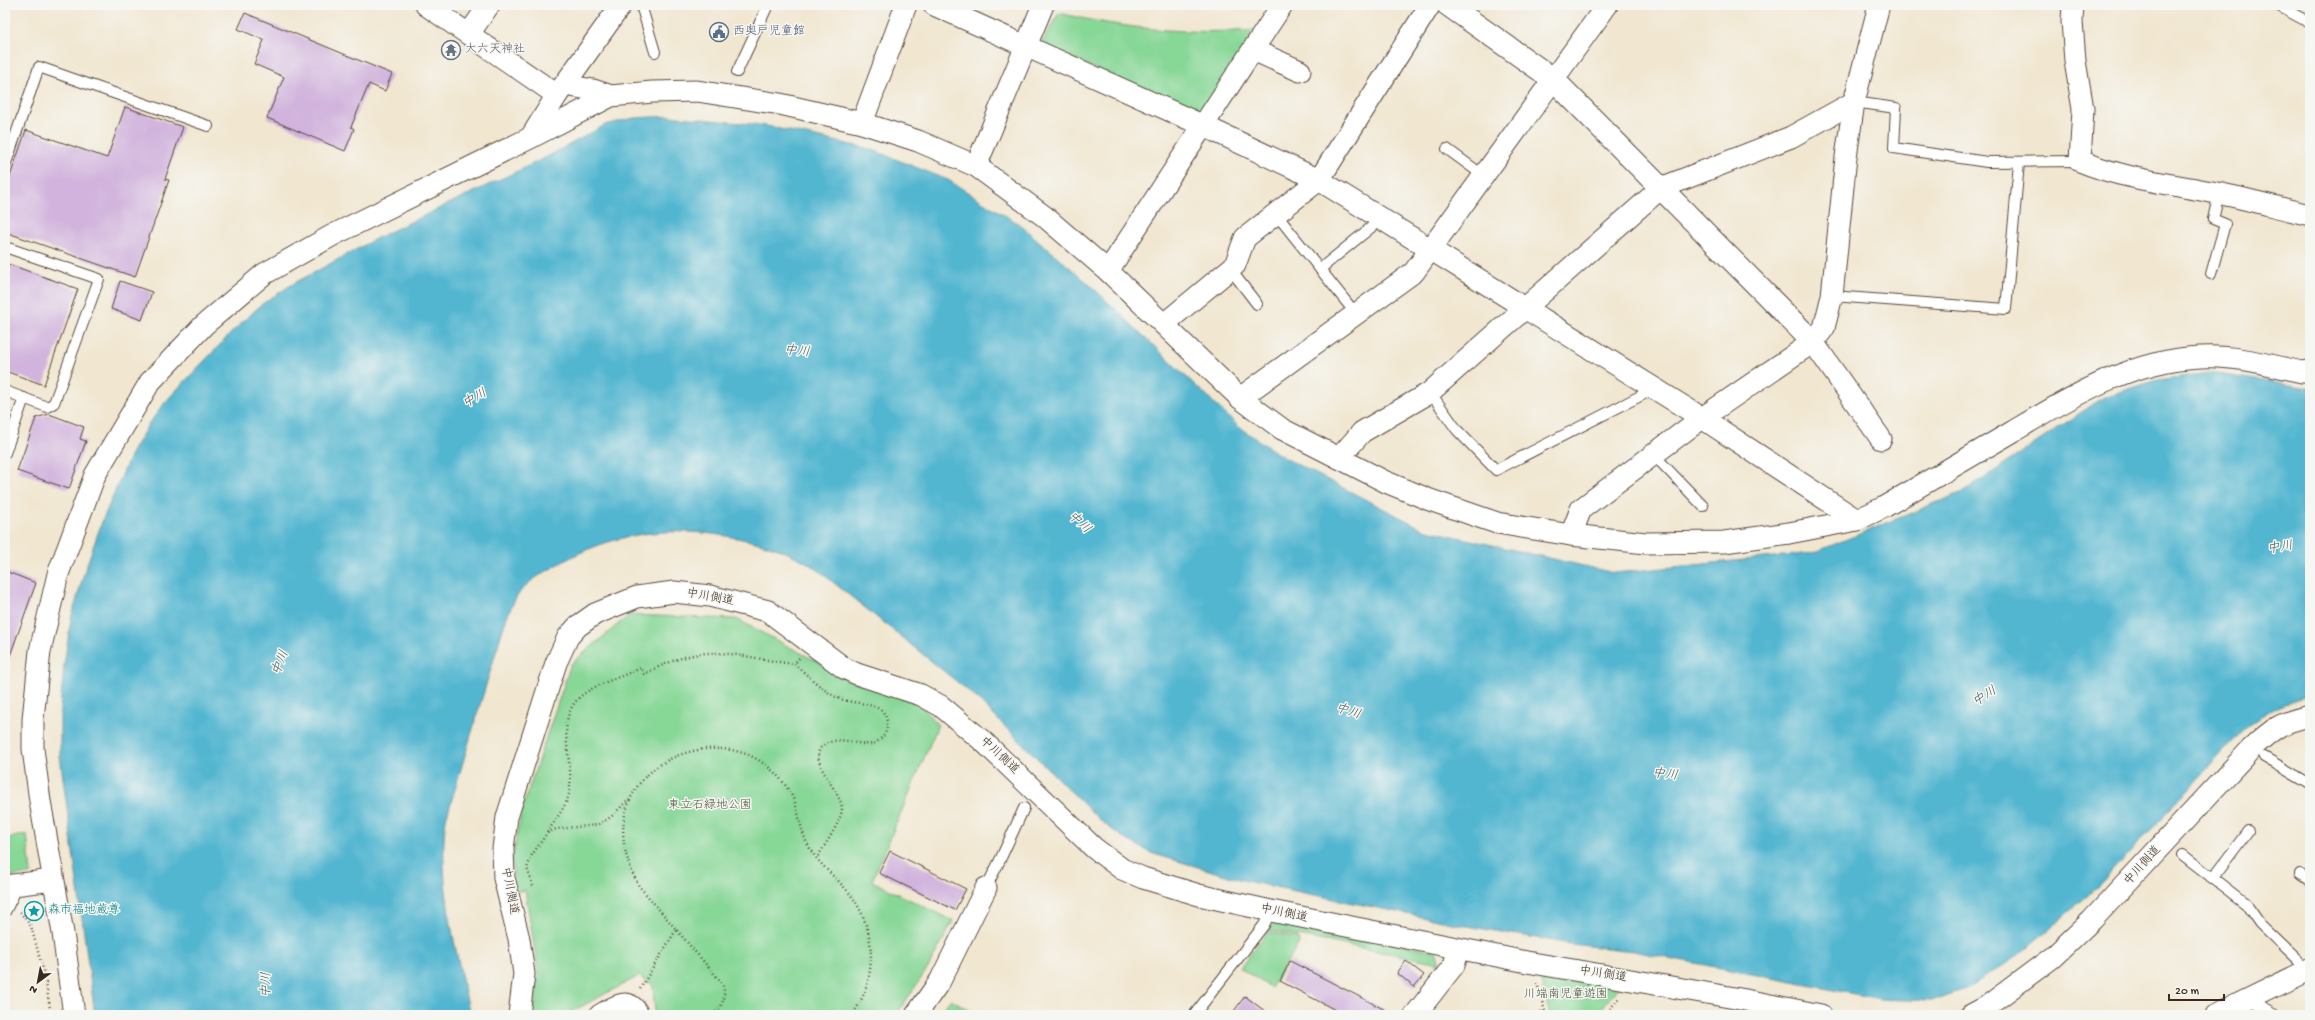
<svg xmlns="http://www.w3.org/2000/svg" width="2315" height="1020" font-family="'Gochi Hand','Klee One',sans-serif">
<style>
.green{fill:#87d797;stroke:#61805a}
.water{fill:#52b6d0;stroke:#467077}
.building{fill:#d1b3dd}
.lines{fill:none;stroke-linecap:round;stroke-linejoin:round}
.lane-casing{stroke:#564639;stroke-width:12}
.street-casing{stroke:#564639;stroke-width:23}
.secondary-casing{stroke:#564639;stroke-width:24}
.path{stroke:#564639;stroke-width:2.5;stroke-dasharray:1 3;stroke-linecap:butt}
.lane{stroke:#fff;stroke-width:10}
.street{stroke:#fff;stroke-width:21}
.secondary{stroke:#fff;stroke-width:22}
.labels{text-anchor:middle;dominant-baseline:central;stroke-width:3;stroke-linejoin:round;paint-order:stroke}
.service-label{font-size:12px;fill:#4e5e75;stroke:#f6f6f2;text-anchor:start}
.worship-label{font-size:12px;fill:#5b616d;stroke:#f6f6f2;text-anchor:start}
.street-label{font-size:12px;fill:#3b2a1e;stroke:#f6f6f2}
.park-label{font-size:12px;fill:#4e553c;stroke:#f6f6f2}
.culture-label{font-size:12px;fill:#0d838f;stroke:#f6f6f2;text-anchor:start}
.water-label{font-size:13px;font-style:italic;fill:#435b5c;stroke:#f6f6f2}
</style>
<rect width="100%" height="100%" fill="#f6f6f2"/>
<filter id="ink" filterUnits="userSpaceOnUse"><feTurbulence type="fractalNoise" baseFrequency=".025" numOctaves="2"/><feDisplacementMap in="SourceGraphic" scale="8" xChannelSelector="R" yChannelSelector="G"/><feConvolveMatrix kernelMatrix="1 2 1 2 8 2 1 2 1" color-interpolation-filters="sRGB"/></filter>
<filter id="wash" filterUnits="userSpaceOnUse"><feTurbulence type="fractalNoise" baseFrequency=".012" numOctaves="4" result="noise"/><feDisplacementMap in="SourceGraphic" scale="16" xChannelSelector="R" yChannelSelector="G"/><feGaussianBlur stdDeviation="0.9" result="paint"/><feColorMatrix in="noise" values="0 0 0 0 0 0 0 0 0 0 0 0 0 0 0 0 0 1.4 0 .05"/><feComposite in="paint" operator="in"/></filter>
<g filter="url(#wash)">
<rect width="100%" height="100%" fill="#f1e7d1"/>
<g class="green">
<path d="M1059 13C1128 30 1187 34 1257 30L1203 118 1041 44Z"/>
<path d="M629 615 736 619 858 683 926 706 924 710 938 725 872 881 953 921 928 968 896 1015H655L653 985 639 976 565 1015H534L538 969 525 890 515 892 512 859 523 806 571 664Z"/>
<path d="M27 834 31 874 5 877V839Z"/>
<path d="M1276 922 1436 951 1440 963 1267 930Z"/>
<path d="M1267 932 1298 938 1299 943 1271 988 1240 968Z"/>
<path d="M1538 970 1620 984 1597 1015H1550Z"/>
<path d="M951 999 978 1015H938Z"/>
</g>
<path class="water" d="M670 116 762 125 870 149 948 180 1019 224 1089 284 1240 428 1283 457 1423 529 1614 573 1813 553 1965 491 2104 397 2157 380 2210 373 2310 388V696C2285 702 2267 711 2246 727L2099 886 2016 957 1968 988 1931 1001 1880 999 1633 951 1571 944 1461 925 1246 881 1154 854 1125 839 1103 823 971 693 813 566C789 551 764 543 737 538 671 525 615 531 557 565 544 573 529 580 520 592 506 611 500 640 493 662 477 714 462 766 446 819 437 884 457 951 470 1015H95L60 756V709L64 665 71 619 85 570 103 519 132 452 148 425 166 401 235 329 262 304 291 285 379 237 547 157 605 125 634 118Z"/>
<g id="blocks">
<g class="building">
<path d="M245 13 392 74 385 91 369 84 351 127 354 129 345 151 267 118 284 77 254 64 264 40 238 29Z"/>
<path d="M125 107 183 127 165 179 169 180 135 277 5 232V191L26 130 107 158Z"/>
<path d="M5 263 78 289 44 385 5 371Z"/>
<path d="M120 281 152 292 142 320 111 309Z"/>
<path d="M49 414 84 427 80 439 86 441 69 489 17 471 36 418Z"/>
<path d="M5 571 36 583 7 664H5Z"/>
<path d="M890 851 966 889 955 910 879 873Z"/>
<path d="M1290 961 1395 1015H1345L1280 981Z"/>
<path d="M1406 961 1424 975 1414 987 1397 973Z"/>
<path d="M1245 996 1270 1015H1231Z"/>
</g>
</g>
</g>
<g filter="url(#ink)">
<use href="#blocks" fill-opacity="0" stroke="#564639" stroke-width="1"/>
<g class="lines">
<defs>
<g id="lane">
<path d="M641 5 655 52"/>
<path d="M2277 5 2310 23"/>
<path d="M737 72 768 5"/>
<path d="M1854 102 1896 108 1894 148 1987 162 2080 161"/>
<path d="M1447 149 1484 176"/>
<path d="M5 166 39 67 208 126"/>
<path d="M1276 214 1356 314"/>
<path d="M5 247 99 279 54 403 47 407 5 391"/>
<path d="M1230 269 1257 304"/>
<path d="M1320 269 1374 225 1380 217"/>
<path d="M2211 274 2225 224 2213 219 2219 193"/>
<path d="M1832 296 2006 309 2019 163"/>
<path d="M1430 392 1457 430 1496 470 1648 392 1651 388"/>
<path d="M5 453 24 398"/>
<path d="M1653 454 1703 506"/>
<path d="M2264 757 2310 784"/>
<path d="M2183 855 2246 904 2260 924 2308 970"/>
<path d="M2300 874 2310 881"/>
<path d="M2212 879 2248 831"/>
<path d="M986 888 1000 860 1024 808"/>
<path d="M5 912 19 884"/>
<path d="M2248 1000 2276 1015"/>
<path d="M1194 1015 1264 925 1271 911"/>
</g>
<g id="street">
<path d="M426 5 557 95"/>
<path d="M934 5 1204 126 1319 180 1702 418 1857 520"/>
<path d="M2073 5 2072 21 2075 61 2083 109 2080 161C2124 179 2171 184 2217 193 2248 199 2279 208 2310 215"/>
<path d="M469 34 489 5"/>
<path d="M1253 50 1300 71"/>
<path d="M565 85 593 90 611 96"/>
<path d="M862 123 906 5"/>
<path d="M531 137 557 95 621 5"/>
<path d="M976 166 1043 5"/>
<path d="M1108 271 1282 5"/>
<path d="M1164 324 1235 265 1245 238 1319 180 1430 5"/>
<path d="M1813 342 1881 439"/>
<path d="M1240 398 1414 272 1607 5"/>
<path d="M1339 458 1362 432 1429 393 1661 188 1791 137 1854 102"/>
<path d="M1571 535 1581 509 1702 418 1813 342 1824 328 1832 296 1846 157 1854 102 1879 5"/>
<path d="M5 886 53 880"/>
<path d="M74 1015 63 933 40 801 33 749V719L40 651 58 574 95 475 150 382 204 325 264 274 333 235 530 138 611 96 652 92 697 91 780 104 862 123 918 141 976 166 1044 216 1108 271 1240 398 1282 429 1386 482 1430 500 1497 523 1571 535 1646 543 1724 542 1789 533 1857 520 1884 507C1926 482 1969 457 2012 432 2071 397 2130 360 2201 357 2235 355 2269 365 2302 372L2310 371"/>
<path d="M519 1015 524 974 519 939 504 878 503 849 507 817 556 663 568 637 578 626 595 614 637 597 674 592 710 596 768 611 844 668 857 674 921 695 941 706 985 743 1094 848 1122 869 1143 878 1199 895 1271 911 1527 962 1735 998 1821 1015"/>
<path d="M600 1015C613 1007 630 995 638 1015"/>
<path d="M916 1015 940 981 986 888"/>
<path d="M1415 1015 1454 965 1459 949"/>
<path d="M1971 1015 1986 1007 2053 957 2092 920 2251 749C2272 729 2281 722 2310 716"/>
<path d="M2216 1015 2310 969"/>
</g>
<path id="secondary" d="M1448 5 1553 79 1813 342"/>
</defs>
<use href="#lane" class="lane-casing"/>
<use href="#street" class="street-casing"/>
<use href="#secondary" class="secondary-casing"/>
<g class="path">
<path d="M799 658 794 664C807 674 824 692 838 698 854 706 888 699 887 725 887 734 881 740 873 744 860 746 847 738 834 741 794 749 843 791 842 809 841 822 824 846 817 858"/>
<path d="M547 833C554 821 567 806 569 793 576 762 552 721 581 696 595 684 624 676 641 668L644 674C664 664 688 653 711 653 739 653 767 661 794 664"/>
<path d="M533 886 527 868 532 855 547 833 556 829 597 825 611 817 629 799"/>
<path d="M20 912 31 926 45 977 51 1015"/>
<path d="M1537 983 1546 1015"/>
<path d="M640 989 676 930"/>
<path d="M713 1015C723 1005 727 997 722 983L639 886C626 862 618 835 627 808 642 758 705 736 751 756 770 765 788 784 795 803 800 818 801 833 809 847 819 865 837 878 850 894 877 929 878 980 852 1015"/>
<path d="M1539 1015 1542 1009"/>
<path d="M1605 1015 1619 998"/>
</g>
<use href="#lane" class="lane"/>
<use href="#street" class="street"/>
<use href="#secondary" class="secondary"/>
</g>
</g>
<defs>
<symbol id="civic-ring" viewBox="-11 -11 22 22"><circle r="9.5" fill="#f6f6f2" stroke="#5c6f8a" stroke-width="1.5"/><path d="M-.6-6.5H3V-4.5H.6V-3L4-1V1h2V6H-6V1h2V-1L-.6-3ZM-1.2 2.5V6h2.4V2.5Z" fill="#5c6f8a"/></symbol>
<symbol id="temple-ring" viewBox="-11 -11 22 22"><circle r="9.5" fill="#f6f6f2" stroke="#6b7280" stroke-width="1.5"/><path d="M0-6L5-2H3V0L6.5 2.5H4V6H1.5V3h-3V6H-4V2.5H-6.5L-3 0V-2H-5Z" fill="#6b7280"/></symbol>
<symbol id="sight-ring" viewBox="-11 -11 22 22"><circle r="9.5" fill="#f6f6f2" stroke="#0f9aa8" stroke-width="1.5"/><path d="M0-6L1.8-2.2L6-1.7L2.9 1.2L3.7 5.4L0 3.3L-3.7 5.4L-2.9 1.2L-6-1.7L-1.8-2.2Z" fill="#0f9aa8"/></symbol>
</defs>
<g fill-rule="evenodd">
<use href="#civic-ring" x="708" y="21" width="22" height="22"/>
<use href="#temple-ring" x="440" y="39" width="22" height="22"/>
<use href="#sight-ring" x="23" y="900" width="22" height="22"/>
</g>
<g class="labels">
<g class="service-label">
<text x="733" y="32">西奥戸児童館</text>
</g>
<g class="worship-label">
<text x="465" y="50">大六天神社</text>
</g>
<g class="street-label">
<text transform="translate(710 598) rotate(10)">中川側道</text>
<text transform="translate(999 756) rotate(43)">中川側道</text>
<text transform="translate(2143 866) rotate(-48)">中川側道</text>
<text transform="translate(509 891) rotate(79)">中川側道</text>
<text transform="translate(1284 914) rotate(12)">中川側道</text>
<text transform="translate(1603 975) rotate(9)">中川側道</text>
</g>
<g class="park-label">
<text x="710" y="806">東立石緑地公園</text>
<text x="1566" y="995">川端南児童遊園</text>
</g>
<g class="culture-label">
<text x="48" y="911">森市福地蔵尊</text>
</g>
<g class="water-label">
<text transform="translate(797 352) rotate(5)">中川</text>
<text transform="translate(475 399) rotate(-31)">中川</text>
<text transform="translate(1079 523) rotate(43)">中川</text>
<text transform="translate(2280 548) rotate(-9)">中川</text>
<text transform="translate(281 663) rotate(-69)">中川</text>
<text transform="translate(1985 697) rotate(-32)">中川</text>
<text transform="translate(1348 712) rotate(17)">中川</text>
<text transform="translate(1665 775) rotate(7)">中川</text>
<text transform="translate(267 985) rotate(-89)">中川</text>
</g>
</g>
<rect width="2315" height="1020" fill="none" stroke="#f6f6f2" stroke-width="20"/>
<g transform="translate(38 982) rotate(212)" stroke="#f6f6f2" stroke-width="3" paint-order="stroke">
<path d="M0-3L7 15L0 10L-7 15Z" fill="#3b2a1e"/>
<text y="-6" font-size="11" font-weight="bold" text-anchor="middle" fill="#3b2a1e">N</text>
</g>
<path d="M2169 994v6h55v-6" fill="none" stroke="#3b2a1e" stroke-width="2"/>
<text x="2175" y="994" font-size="12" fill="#3b2a1e" stroke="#f6f6f2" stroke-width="3" paint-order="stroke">20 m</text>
</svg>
